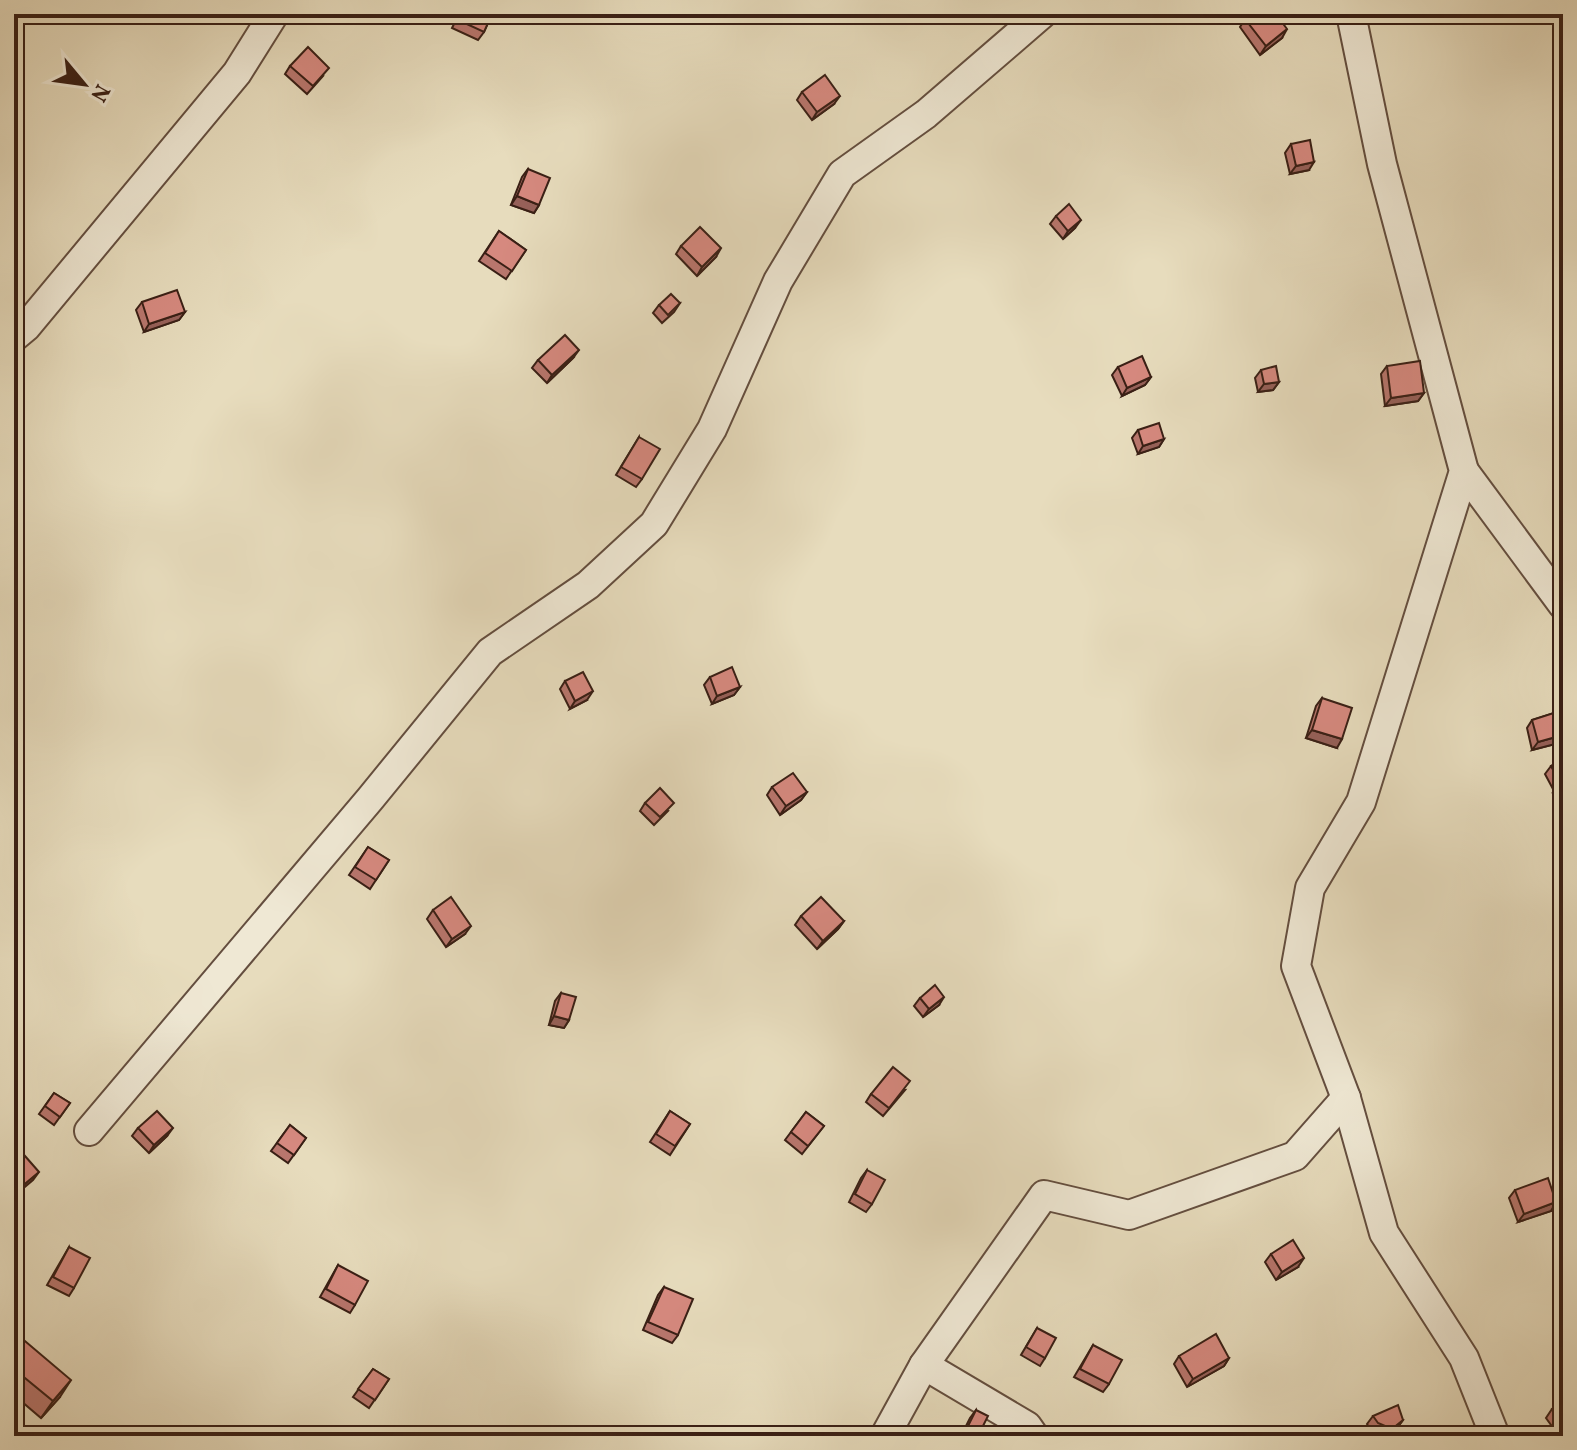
<svg xmlns="http://www.w3.org/2000/svg" width="1577" height="1450" font-family="Vollkorn,serif">
<style>
.lines{fill:none;stroke-linecap:round;stroke-linejoin:round}
.minor-casing{stroke:#644e3f;stroke-width:32}
.minor{stroke:#efe8d4;stroke-width:28}
.wall{fill:#b8766d;stroke:#391f15;stroke-width:2}
.shaded-wall{fill:#966059;stroke:#391f15;stroke-width:2}
.building{fill:#d6897f;stroke:#391f15;stroke-width:2}
</style>
<rect width="100%" height="100%" fill="#e7dcbd"/>
<filter id="stains"><feTurbulence type="fractalNoise" baseFrequency=".0025" numOctaves="4"/><feColorMatrix values="0 0 0 0 .2 0 0 0 0 .09 0 0 0 0 .02 0 0 0 .5 -.17"/></filter>
<radialGradient id="worn" r=".72"><stop offset=".6" stop-color="#630" stop-opacity="0"/><stop offset="1" stop-color="#630" stop-opacity=".3"/></radialGradient>
<g class="lines">
<defs>
<g id="minor">
<path d="M1351 14 1382 164 1464 471 1361 802 1310 888 1296 966 1346 1098 1384 1233 1464 1358 1495 1436"/>
<path d="M14 337 26 327 237 73 274 14"/>
<path d="M1464 471 1563 605"/>
<path d="M89 1131 370 799 490 652 588 585 654 524 712 429 778 281 842 174 926 114 1042 14"/>
<path d="M924 1365 1027 1426 1034 1436"/>
<path d="M885 1436 924 1365 1044 1195 1129 1215 1295 1156 1346 1098"/>
</g>
</defs>
<use href="#minor" class="minor-casing"/>
<use href="#minor" class="minor"/>
</g>
<g class="wall">
<path d="M459 14H492L484 32 478 40 452 28Z"/>
<path d="M1245 19 1282 38 1260 55 1240 27Z"/>
<path d="M290 66 323 76 307 94 285 74Z"/>
<path d="M802 92 834 104 812 120 797 100Z"/>
<path d="M1291 144 1309 170 1290 174 1285 153Z"/>
<path d="M528 169 539 205 534 213 511 205 522 177Z"/>
<path d="M1056 216 1075 228 1063 239 1050 224Z"/>
<path d="M499 231 526 250 506 279 479 261Z"/>
<path d="M681 246 716 257 697 276 676 254Z"/>
<path d="M142 302 185 312 179 320 144 332 136 310Z"/>
<path d="M680 303 674 312 662 323 653 313 659 305Z"/>
<path d="M573 358 547 383 532 368 538 360Z"/>
<path d="M1387 366 1424 393 1418 401 1385 406 1381 374Z"/>
<path d="M1118 367 1151 377 1145 385 1122 396 1112 375Z"/>
<path d="M1261 370 1279 382 1273 390 1258 392 1255 378Z"/>
<path d="M1138 430 1164 439 1159 447 1138 454 1132 438Z"/>
<path d="M639 437 642 479 636 487 616 475Z"/>
<path d="M710 677 740 687 734 695 712 704 704 685Z"/>
<path d="M565 681 587 700 570 709 560 689Z"/>
<path d="M1322 698 1337 748 1306 738 1316 706Z"/>
<path d="M1563 710V742L1532 750 1527 728 1532 720Z"/>
<path d="M1563 760V787L1554 791 1545 774 1551 766Z"/>
<path d="M772 787 807 792 801 800 780 815 767 795Z"/>
<path d="M645 803 668 811 654 825 640 811Z"/>
<path d="M368 847 389 860 370 889 349 875Z"/>
<path d="M433 910 465 934 446 947 427 919Z"/>
<path d="M801 916 844 921 838 929 817 949 795 925Z"/>
<path d="M561 993 569 1020 564 1028 549 1025 555 1001Z"/>
<path d="M920 998 939 1005 923 1017 914 1006Z"/>
<path d="M905 1090 883 1116 866 1102 871 1094Z"/>
<path d="M54 1093 70 1103 54 1125 39 1114Z"/>
<path d="M670 1111 690 1124 670 1155 650 1142Z"/>
<path d="M806 1112 824 1126 802 1154 785 1140Z"/>
<path d="M290 1125 306 1138 288 1163 271 1151Z"/>
<path d="M138 1128 167 1136 149 1153 132 1136Z"/>
<path d="M867 1170 872 1204 866 1212 849 1202 861 1178Z"/>
<path d="M1515 1190 1551 1211 1518 1222 1509 1198Z"/>
<path d="M69 1247 74 1288 69 1296 47 1285Z"/>
<path d="M1271 1254 1298 1267 1276 1280 1265 1262Z"/>
<path d="M338 1265 355 1305 350 1313 320 1297Z"/>
<path d="M664 1287 678 1335 672 1343 643 1330 658 1295Z"/>
<path d="M1037 1328 1045 1358 1040 1366 1021 1355Z"/>
<path d="M14 1342 60 1397 41 1418 14 1395Z"/>
<path d="M1093 1345 1109 1384 1103 1392 1074 1377Z"/>
<path d="M1179 1356 1229 1358 1224 1366 1187 1387 1174 1364Z"/>
<path d="M373 1369 389 1379 369 1408 353 1397Z"/>
<path d="M1563 1401V1433L1559 1436 1546 1418 1552 1409Z"/>
<path d="M976 1410 978 1436H961L970 1418Z"/>
<path d="M1373 1416 1403 1420 1397 1428 1388 1436H1383L1372 1431 1367 1424Z"/>
</g>
<g class="shaded-wall">
<path d="M1287 29 1282 38 1260 55 1266 46Z"/>
<path d="M840 96 834 104 812 120 817 112Z"/>
<path d="M1314 162 1309 170 1290 174 1296 166Z"/>
<path d="M517 196 539 205 534 213 511 205Z"/>
<path d="M1081 220 1075 228 1063 239 1068 231Z"/>
<path d="M721 248 716 257 697 276 702 267Z"/>
<path d="M185 312 179 320 144 332 149 324Z"/>
<path d="M579 350 573 358 547 383 552 375Z"/>
<path d="M1151 377 1145 385 1122 396 1127 388Z"/>
<path d="M1279 382 1273 390 1258 392 1264 384Z"/>
<path d="M1424 393 1418 401 1385 406 1391 398Z"/>
<path d="M1164 439 1159 447 1138 454 1143 446Z"/>
<path d="M740 687 734 695 712 704 717 696Z"/>
<path d="M593 691 587 700 570 709 575 701Z"/>
<path d="M1312 730 1342 739 1337 748 1306 738Z"/>
<path d="M1563 735V742L1532 750 1538 742Z"/>
<path d="M1563 781V787L1554 791 1560 783Z"/>
<path d="M807 792 801 800 780 815 786 806Z"/>
<path d="M844 921 838 929 817 949 823 941Z"/>
<path d="M471 926 465 934 446 947 452 939Z"/>
<path d="M944 997 939 1005 923 1017 929 1009Z"/>
<path d="M554 1016 569 1020 564 1028 549 1025Z"/>
<path d="M173 1128 167 1136 149 1153 154 1145Z"/>
<path d="M39 1172 33 1180 14 1196V1193Z"/>
<path d="M1556 1202 1551 1211 1518 1222 1524 1214Z"/>
<path d="M1304 1258 1298 1267 1276 1280 1282 1272Z"/>
<path d="M1229 1358 1224 1366 1187 1387 1193 1379Z"/>
<path d="M71 1380 60 1397 41 1418 53 1401Z"/>
<path d="M1403 1420 1397 1428 1387 1436 1392 1429Z"/>
</g>
<g class="building">
<path d="M461 14H492L484 32 458 20Z"/>
<path d="M1252 14H1276L1287 29 1266 46 1245 19Z"/>
<path d="M308 47 329 68 313 86 290 66Z"/>
<path d="M825 75 840 96 817 112 802 92Z"/>
<path d="M1310 140 1314 162 1296 166 1291 144Z"/>
<path d="M528 169 550 178 539 205 517 196Z"/>
<path d="M1069 204 1081 220 1068 231 1056 216Z"/>
<path d="M700 227 721 248 702 267 681 246Z"/>
<path d="M499 231 526 250 512 271 485 253Z"/>
<path d="M177 290 185 312 149 324 142 302Z"/>
<path d="M671 294 680 303 668 315 659 305Z"/>
<path d="M565 335 579 350 552 375 538 360Z"/>
<path d="M1142 356 1151 377 1127 388 1118 367Z"/>
<path d="M1420 361 1424 393 1391 398 1387 366Z"/>
<path d="M1276 366 1279 382 1264 384 1261 370Z"/>
<path d="M1159 423 1164 439 1143 446 1138 430Z"/>
<path d="M639 437 660 449 642 479 621 467Z"/>
<path d="M732 667 740 687 717 696 710 677Z"/>
<path d="M583 672 593 691 575 701 565 681Z"/>
<path d="M1322 698 1352 708 1342 739 1312 730Z"/>
<path d="M1563 710V735L1538 742 1532 720Z"/>
<path d="M1563 760V781L1560 783 1551 766Z"/>
<path d="M793 773 807 792 786 806 772 787Z"/>
<path d="M660 788 674 803 660 817 645 803Z"/>
<path d="M368 847 389 860 376 880 355 867Z"/>
<path d="M451 897 471 926 452 939 433 910Z"/>
<path d="M821 897 844 921 823 941 801 916Z"/>
<path d="M935 985 944 997 929 1009 920 998Z"/>
<path d="M561 993 576 997 569 1020 554 1016Z"/>
<path d="M893 1067 910 1081 889 1108 871 1094Z"/>
<path d="M54 1093 70 1103 60 1117 45 1106Z"/>
<path d="M157 1111 173 1128 154 1145 138 1128Z"/>
<path d="M670 1111 690 1124 675 1146 656 1134Z"/>
<path d="M806 1112 824 1126 808 1146 791 1132Z"/>
<path d="M290 1125 306 1138 294 1155 277 1143Z"/>
<path d="M25 1156 39 1172 14 1193V1165Z"/>
<path d="M867 1170 885 1180 872 1204 855 1194Z"/>
<path d="M1548 1178 1556 1202 1524 1214 1515 1190Z"/>
<path d="M1293 1240 1304 1258 1282 1272 1271 1254Z"/>
<path d="M69 1247 90 1258 74 1288 53 1277Z"/>
<path d="M338 1265 368 1281 355 1305 326 1289Z"/>
<path d="M664 1287 693 1299 678 1335 648 1322Z"/>
<path d="M1037 1328 1056 1338 1045 1358 1026 1347Z"/>
<path d="M1216 1334 1229 1358 1193 1379 1179 1356Z"/>
<path d="M19 1336 71 1380 53 1401 14 1369V1342Z"/>
<path d="M1093 1345 1122 1360 1109 1384 1080 1369Z"/>
<path d="M373 1369 389 1379 375 1400 358 1389Z"/>
<path d="M1563 1401V1426L1552 1409Z"/>
<path d="M1398 1405 1403 1420 1392 1429 1378 1423 1373 1416Z"/>
<path d="M976 1410 988 1416 978 1436H969L964 1434Z"/>
</g>
<rect width="1577" height="1450" fill="none" stroke="#e7dcbd" stroke-width="48"/>
<rect x="16" y="16" width="1545" height="1418" fill="none" stroke="#391f15" stroke-width="4"/>
<rect x="24" y="24" width="1529" height="1402" fill="none" stroke="#391f15" stroke-width="2"/>
<g transform="translate(84 84) rotate(119)" stroke="#efe8d4" stroke-width="6" paint-order="stroke">
<path d="M0-6L14 30L0 20L-14 30Z" fill="#391f15"/>
<text y="-12" font-size="22" font-weight="bold" text-anchor="middle" fill="#391f15">N</text>
</g>
<rect width="100%" height="100%" filter="url(#stains)"/>
<rect width="100%" height="100%" fill="url(#worn)"/>
</svg>
